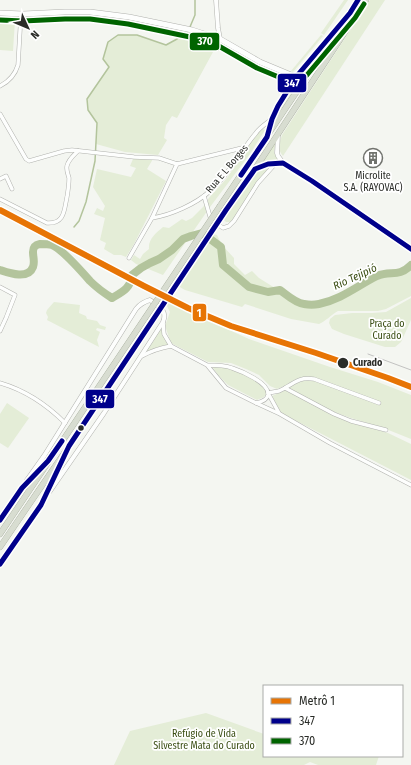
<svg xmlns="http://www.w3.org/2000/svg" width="411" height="765" font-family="'Fira Sans Condensed',sans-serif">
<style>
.green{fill:#e4edd7}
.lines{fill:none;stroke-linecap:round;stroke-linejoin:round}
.stream{stroke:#b3c49c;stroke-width:1.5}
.river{stroke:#b3c49c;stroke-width:8}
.minor-casing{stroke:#b1b2ae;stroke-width:4.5}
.tertiary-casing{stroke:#b1b2ae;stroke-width:5}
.secondary-casing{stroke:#b1b2ae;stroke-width:6}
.trunk-casing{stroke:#a0a796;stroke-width:6}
.minor{stroke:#fdfefd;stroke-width:3.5}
.tertiary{stroke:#fdfefd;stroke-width:4}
.secondary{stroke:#fdfefd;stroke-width:5}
.trunk{stroke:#d8ddd1;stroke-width:5.5}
.tram{stroke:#c2c2c1;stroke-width:1}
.trunk-bridge-casing{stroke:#a0a796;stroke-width:6;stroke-linecap:butt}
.trunk-bridge{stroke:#d8ddd1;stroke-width:5.5}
.bus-1-casing{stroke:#fff;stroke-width:8}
.bus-2-casing{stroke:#fff;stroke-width:8}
.bus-1{stroke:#00008b;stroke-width:5}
.bus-2{stroke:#006400;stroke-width:5}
.metro-1-casing{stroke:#fff;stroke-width:9}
.metro-1{stroke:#e77405;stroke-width:6}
.stop-dot{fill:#2a2c28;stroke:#fff;stroke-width:1.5}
.labels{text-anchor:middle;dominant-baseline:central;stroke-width:3.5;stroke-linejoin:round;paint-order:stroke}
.street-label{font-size:10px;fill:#2a2c28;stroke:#fff}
.poi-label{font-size:10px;fill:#2a2c28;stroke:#fff}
.park-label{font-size:10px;fill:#394d12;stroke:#fff}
.stop-label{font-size:10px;font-weight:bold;fill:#2a2c28;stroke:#fff;text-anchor:start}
.water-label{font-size:11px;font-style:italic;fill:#364a0e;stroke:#fff}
.line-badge{stroke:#fff;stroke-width:1.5}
.badge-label{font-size:11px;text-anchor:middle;font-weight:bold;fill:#fff}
</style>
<rect width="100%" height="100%" fill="#f4f6f1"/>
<g class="green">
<path d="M344 0H348L324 35 321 33Z"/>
<path d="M370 0H385L283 156C277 149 279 143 282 135Z"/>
<path d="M0 19 15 20 13 51 0 50Z"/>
<path d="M118 35H137L165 45 177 39 180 36H182L204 45 206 48 213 52 177 118 172 116 166 125 164 138 167 140 158 155 125 152 96 144 97 123 88 110 87 99 109 67 103 59 108 42Z"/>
<path d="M321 35 323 36 293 72 291 71Z"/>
<path d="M320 52 278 114C288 91 304 72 320 52Z"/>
<path d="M262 129 265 130 250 154 210 207 163 275 136 264 131 260 134 255 140 259 143 254 149 249C148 239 156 233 163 227L169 228 182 219 186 221 192 218 208 202V199L227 178 257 133Z"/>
<path d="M276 141 274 152 279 162 273 160 260 165Z"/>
<path d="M133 159H153L147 169 166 181 134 244 126 257 121 255H114L104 249 106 243 100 240 105 218 94 214 97 208 103 211 105 206 93 187 97 169 131 177 136 168 130 166Z"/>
<path d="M273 164 258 182 232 222H226L224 220C230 210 252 172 261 168 264 166 269 165 273 164Z"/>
<path d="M213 234 217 235 222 245 234 258V264L245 275 252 271 259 278 299 303 302 304 312 305 330 301 339 298 379 275 398 273 406 269 411 265V296L386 309 378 311H338C331 315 326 321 319 324L291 319 245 304 242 307 185 290 178 286Z"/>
<path d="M411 298V320L401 342 395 347H385L344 334 332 329 329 323 330 319 335 315 352 313H372L386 312Z"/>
<path d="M54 302 80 305 79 313 86 316 87 319 97 321 100 325 106 327 105 330 97 328 96 330 100 332 97 340 99 347 47 320 48 317 46 313 47 310Z"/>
<path d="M168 302 249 339 330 367 378 382 411 395V439L386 429 351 418 334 412 284 386 277 389 270 386 259 375 246 369 231 363 208 362 171 343 165 326 170 312 167 306Z"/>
<path d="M162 326 165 339 168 345 160 347 143 353Z"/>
<path d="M213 366 230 368 261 383 266 391V394L264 397 257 400 228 385 219 376 213 368Z"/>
<path d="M285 390 351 422 388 433 411 444V480L281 413 272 396Z"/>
<path d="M7 403 29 418 8 448 0 443V414Z"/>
<path d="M206 713 264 734V756H379L376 765H318L310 762 304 765H114L130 731Z"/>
</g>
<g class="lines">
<path class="stream" d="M74 227 79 221 86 202 95 161 97 123 88 110 87 99 109 67 103 59 108 42 118 35H137L166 45 177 39 181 34H187L195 15V0"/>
<path class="river" d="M0 270C9 273 28 280 33 267 35 262 33 257 33 252 33 247 35 245 40 244 44 244 49 244 52 245 62 249 83 273 90 281 96 287 104 293 112 298 122 292 131 288 132 275L141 268 150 263 159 259 172 250 183 239 191 236 202 233 221 247 223 265 249 287 268 292 280 290C287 295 295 303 304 304 309 305 314 305 319 304 342 299 357 286 377 276 391 270 398 278 411 265"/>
<defs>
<g id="minor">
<path d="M0 86C10 81 15 75 18 65L21 14"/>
<path d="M0 114 26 159 29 161 64 151 72 150 134 157 159 158 177 164 246 147"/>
<path d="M0 179 6 176 12 189"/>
<path d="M204 196 211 220 223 228 229 226 234 221 258 183 276 163"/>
<path d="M0 199 47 223C65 224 64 210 67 197 68 191 69 185 69 178 68 174 66 170 67 166 68 160 74 155 78 151"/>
<path d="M152 218C171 215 196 204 210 191 229 175 240 152 256 133 260 127 267 123 272 119"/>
<path d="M129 258 152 218 177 164"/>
<path d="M0 287 15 295 6 318 0 331"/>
<path d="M163 322 164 334 171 346 207 365 226 388 256 403C261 402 267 400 268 395 270 383 241 371 232 368 224 365 216 365 207 365"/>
<path d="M142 356C151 351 160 348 171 346"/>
<path d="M0 383C24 390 47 405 65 423"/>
<path d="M285 388C296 381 301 377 314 379L379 403"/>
<path d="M256 403 280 414 330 443 411 485"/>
<path d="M279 413 268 393 279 391 285 388 334 414 351 421 386 430"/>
</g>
<g id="tertiary">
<path d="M216 0 218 28 220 39"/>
<path d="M278 135 277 153 278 156 283 163 312 181 411 249"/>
<path d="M256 168 268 164 283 163"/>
<path d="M27 480 44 456 136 309C140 304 143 302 150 300 158 306 168 310 163 322L104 413 50 491"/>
<path d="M0 520 23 486"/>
<path d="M0 564 42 503"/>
</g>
<path id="secondary" d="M0 13 23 14 65 12H90L129 17 192 30 220 39 260 62 296 77"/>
<g id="trunk">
<path d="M269 130C279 95 305 67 328 39"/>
<path d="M220 206 358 0"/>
<path d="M226 210 255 169 366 0"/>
<path d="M22 488 40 470"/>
<path d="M41 505 61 464"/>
<path d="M0 534 145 318"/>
<path d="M0 547 69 446 152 322"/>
</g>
</defs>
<use href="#minor" class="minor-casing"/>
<use href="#tertiary" class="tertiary-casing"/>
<use href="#secondary" class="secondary-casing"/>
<use href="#trunk" class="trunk-casing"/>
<use href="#minor" class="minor"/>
<use href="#tertiary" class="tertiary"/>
<use href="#secondary" class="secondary"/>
<use href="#trunk" class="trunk"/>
<path class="tram" d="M368 354 411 370"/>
<defs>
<g id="trunk-bridge">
<path d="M145 318 220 206"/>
<path d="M152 322 226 210"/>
</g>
</defs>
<use href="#trunk-bridge" class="trunk-bridge-casing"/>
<use href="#trunk-bridge" class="trunk-bridge"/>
<defs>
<g id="bus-1">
<path d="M241 175 267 137 272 119 278 106 296 77 350 13 358 0"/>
<path d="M0 520 22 488 48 461 62 441"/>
<path d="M0 564 41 505 69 446 226 210 255 169 268 164 283 163 312 181 411 249"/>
</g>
<path id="bus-2" d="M0 20 23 21 65 19H90L128 24 190 37 217 45 257 68 293 83 298 84 301 82 355 18 364 4"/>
</defs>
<use href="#bus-1" class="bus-1-casing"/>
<use href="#bus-2" class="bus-2-casing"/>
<use href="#bus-1" class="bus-1"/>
<use href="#bus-2" class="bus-2"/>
<defs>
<path id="metro-1" d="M0 210 144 286 188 308 231 326 316 353 388 378 411 387"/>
</defs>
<use href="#metro-1" class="metro-1-casing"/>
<use href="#metro-1" class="metro-1"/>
</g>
<defs>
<symbol id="building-ring" viewBox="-11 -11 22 22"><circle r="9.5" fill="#fff" stroke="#71736e" stroke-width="1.5"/><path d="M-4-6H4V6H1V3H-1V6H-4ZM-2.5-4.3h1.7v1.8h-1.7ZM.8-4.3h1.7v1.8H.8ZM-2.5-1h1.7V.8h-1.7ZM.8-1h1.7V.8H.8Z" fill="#71736e"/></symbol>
</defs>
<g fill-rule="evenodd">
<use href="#building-ring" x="362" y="147" width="22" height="22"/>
</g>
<g class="stop-dot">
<circle cx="343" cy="363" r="6"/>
<circle cx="81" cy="428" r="3.5"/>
</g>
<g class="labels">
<g class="street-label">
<text transform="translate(227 169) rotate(-50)">Rua E L Borges</text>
</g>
<g class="poi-label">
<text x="373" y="176">Microlite<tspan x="373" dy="12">S.A. (RAYOVAC)</tspan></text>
</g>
<g class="park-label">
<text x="387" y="324">Praça do<tspan x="387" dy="12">Curado</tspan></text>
<text x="204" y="734">Refúgio de Vida<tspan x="204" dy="12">Silvestre Mata do Curado</tspan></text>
</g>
<g class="stop-label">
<text x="353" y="363">Curado</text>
</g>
<g class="water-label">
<text transform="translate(355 277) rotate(-25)">Rio Tejipió</text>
</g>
</g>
<g class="line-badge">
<rect x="189" y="32" width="31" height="19" rx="4" fill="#006400"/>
<rect x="277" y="73" width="30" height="20" rx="4" fill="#00008b"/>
<rect x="192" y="303" width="15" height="19" rx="4" fill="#e77405"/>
<rect x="85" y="389" width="30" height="20" rx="4" fill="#00008b"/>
</g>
<g class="badge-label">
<text x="205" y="45">370</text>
<text x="292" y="87">347</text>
<text x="199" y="317">1</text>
<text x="100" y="403">347</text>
</g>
<rect x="263" y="685" width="140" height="72" fill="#ffffff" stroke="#aaaba9"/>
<rect x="271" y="698" width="20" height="6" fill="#e77405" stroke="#aaaba9"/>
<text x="299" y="705" font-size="12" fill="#2a2c28">Metrô 1</text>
<rect x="271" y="718" width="20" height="6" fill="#00008b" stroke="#aaaba9"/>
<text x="299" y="725" font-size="12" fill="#2a2c28">347</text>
<rect x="271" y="738" width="20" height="6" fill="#006400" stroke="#aaaba9"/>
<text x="299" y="745" font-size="12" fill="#2a2c28">370</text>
<g transform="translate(28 28) rotate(134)" stroke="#ffffff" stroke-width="3" paint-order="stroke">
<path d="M0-3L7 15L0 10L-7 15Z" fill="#2a2c28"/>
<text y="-6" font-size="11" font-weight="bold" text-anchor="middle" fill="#2a2c28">N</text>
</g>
</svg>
